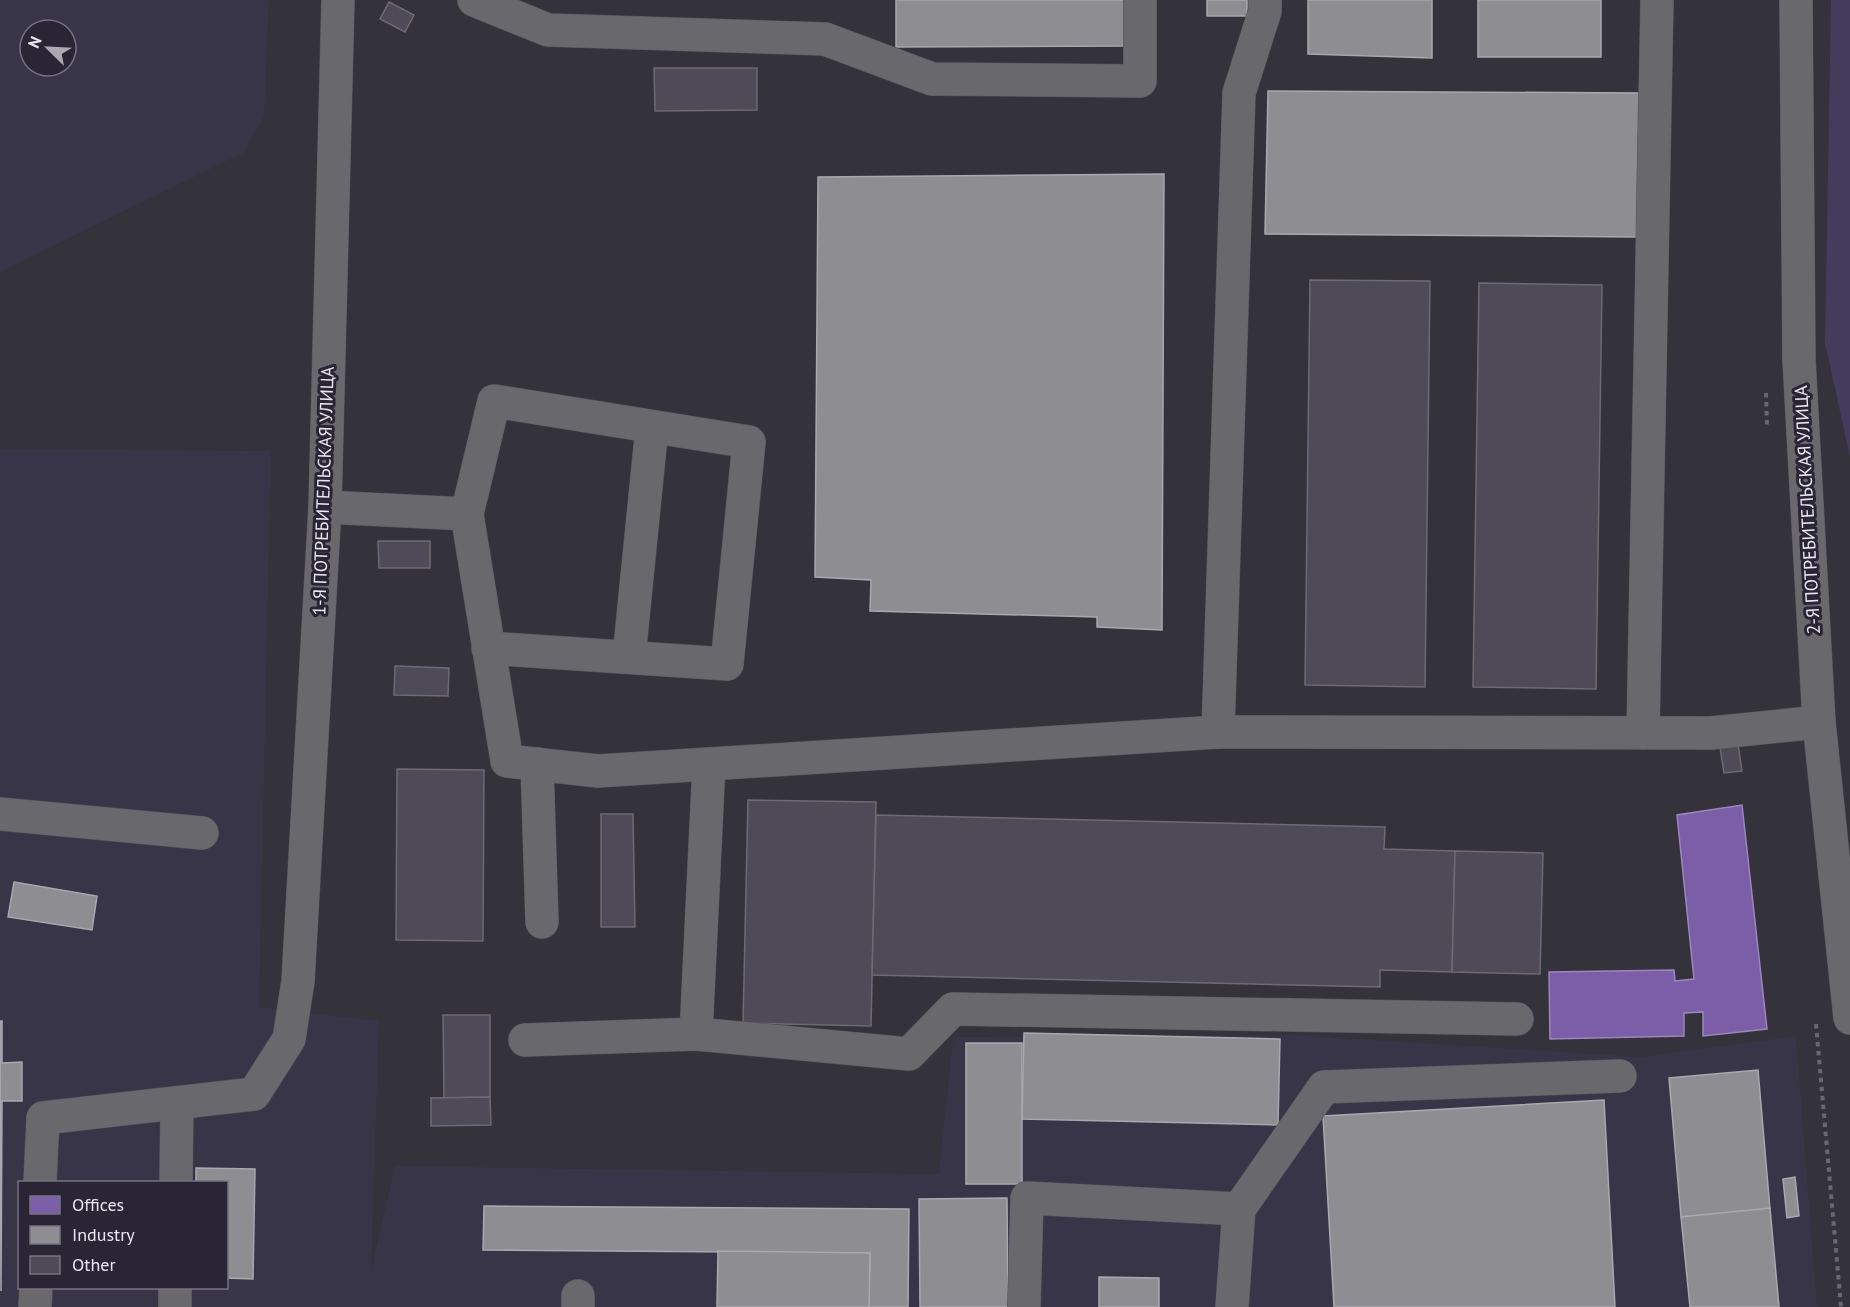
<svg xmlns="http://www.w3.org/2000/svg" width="1850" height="1307" font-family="'PT Sans',sans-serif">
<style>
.built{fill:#383548;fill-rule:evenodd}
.green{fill:#443c5d}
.offices{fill:#7b5ea7;stroke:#9c87bd;stroke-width:1.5}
.industry{fill:#8d8d92;stroke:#a9a8ae;stroke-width:1.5}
.building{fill:#4e4a58;stroke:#6d6b72;stroke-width:1.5}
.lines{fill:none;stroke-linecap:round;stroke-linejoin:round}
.minor-casing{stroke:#525057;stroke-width:34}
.path{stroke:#6a686f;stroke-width:4;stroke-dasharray:4.5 4.5;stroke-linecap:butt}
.minor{stroke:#69686d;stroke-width:33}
.labels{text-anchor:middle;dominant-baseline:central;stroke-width:6;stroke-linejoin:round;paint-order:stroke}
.street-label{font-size:18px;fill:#e9e7f1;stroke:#292534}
</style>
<rect width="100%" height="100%" fill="#34323a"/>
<g class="built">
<path d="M0 0H269L264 117 243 153 0 272ZM30 30H66V66H30Z"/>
<path d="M0 449 271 451 259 1007 379 1021 371 1271 395 1166 939 1174 953 1037 1294 1035 1640 1057 1796 1036 1817 1307H0ZM20 1182H226V1288H20Z"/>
</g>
<path class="green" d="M1831 0H1850V457L1825 343Z"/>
<path class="offices" d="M1742 805 1767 1029 1703 1036V1012L1684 1013V1036L1550 1039 1549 972 1674 970 1675 981 1694 979 1677 815Z"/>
<g class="industry">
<path d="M896 0H1127V46L896 47Z"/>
<rect x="1207" y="0" width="40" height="16"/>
<path d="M1308 0H1432V58L1308 54Z"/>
<rect x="1478" y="0" width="123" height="57"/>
<path d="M1268 91 1641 93 1636 237 1265 234Z"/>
<path d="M1164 174 1162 630 1097 627V617L870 611 871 580 815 577 818 177Z"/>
<path d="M14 882 97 896 92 930 8 917Z"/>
<path d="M0 1021H2V1063L22 1062V1101H2L1 1291Z"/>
<path d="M1024 1033 1280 1039 1278 1125 1022 1119Z"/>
<rect x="966" y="1043" width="56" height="141"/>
<path d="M1758 1070 1770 1209 1681 1217 1669 1078Z"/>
<path d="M1604 1100 1615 1307H1334L1323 1116Z"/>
<path d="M196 1168 255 1169 253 1279 226 1278V1182H196Z"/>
<path d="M1795 1177 1799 1216 1787 1218 1783 1179Z"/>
<path d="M1007 1198 1008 1307H920L919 1199Z"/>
<path d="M484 1206 909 1209 908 1307H869L870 1253 483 1250Z"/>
<path d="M1770 1208 1779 1307H1690L1681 1217Z"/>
<path d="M718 1251 870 1253 869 1307H717Z"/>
<path d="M1099 1277 1159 1278V1307H1099Z"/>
</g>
<g class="building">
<path d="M389 2 414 15 405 32 380 19Z"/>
<path d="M654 68H757V110L655 111Z"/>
<path d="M1310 280 1430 281 1425 687 1305 685Z"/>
<path d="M1479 283 1602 285 1596 689 1473 687Z"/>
<path d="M378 541H430V568H379Z"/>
<path d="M395 666 449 668 448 696 394 695Z"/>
<path d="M1738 744 1742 771 1724 773 1720 747Z"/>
<path d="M397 769 484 770 483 941 396 940Z"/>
<path d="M748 800 876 802 871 1026 743 1023Z"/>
<path d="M601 814H633L635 927H601Z"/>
<path d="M876 815 1385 827 1384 849 1455 851 1452 972 1380 970V987L872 975Z"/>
<path d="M1455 851 1543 853 1540 974 1452 972Z"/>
<path d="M443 1015H490V1097L444 1098Z"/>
<path d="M490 1097 491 1125 431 1126V1098Z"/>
</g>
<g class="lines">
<defs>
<g id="minor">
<path d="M474 0 548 30 825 39 932 79 1140 81V0"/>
<path d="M1796 0 1799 360 1819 722 1850 1018"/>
<path d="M325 507 467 514 507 761 598 771 1218 732 1711 733 1819 722"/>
<path d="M467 514 494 401 749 442 727 664 488 648"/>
<path d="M629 657 652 427"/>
<path d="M1218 732 1239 93 1265 11V0"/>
<path d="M1643 733 1657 0"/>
<path d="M537 764 542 922"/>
<path d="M0 814 202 833"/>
<path d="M696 1034 709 764"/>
<path d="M525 1040 696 1034 909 1054 953 1009 1517 1019"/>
<path d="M40 1182 43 1118 254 1094 289 1039 298 981 325 507 338 0"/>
<path d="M176 1182 177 1103"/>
<path d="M578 1296V1307"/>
<path d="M35 1307 36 1288"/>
<path d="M175 1307V1288"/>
<path d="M1024 1307 1027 1198 1239 1209"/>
<path d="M1232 1307 1239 1209 1324 1087 1620 1076"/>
</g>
</defs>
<use href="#minor" class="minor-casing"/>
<g class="path">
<path d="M1766 393 1767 427"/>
<path d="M1816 1024 1841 1307"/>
</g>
<use href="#minor" class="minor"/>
</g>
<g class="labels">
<g class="street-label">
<text transform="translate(323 491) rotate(-88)">1-Я ПОТРЕБИТЕЛЬСКАЯ УЛИЦА</text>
<text transform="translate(1807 510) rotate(-93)">2-Я ПОТРЕБИТЕЛЬСКАЯ УЛИЦА</text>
</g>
</g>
<rect x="18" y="1181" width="210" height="108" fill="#292534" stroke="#767380" stroke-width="1.5"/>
<rect x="30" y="1196" width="30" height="18" fill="#7b5ea7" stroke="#767380" stroke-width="1.5"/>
<text x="72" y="1211" font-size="18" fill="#e9e7f1">Offices</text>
<rect x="30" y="1226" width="30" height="18" fill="#8d8d92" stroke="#767380" stroke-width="1.5"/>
<text x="72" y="1241" font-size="18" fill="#e9e7f1">Industry</text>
<rect x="30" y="1256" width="30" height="18" fill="#4e4a58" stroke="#767380" stroke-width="1.5"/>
<text x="72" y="1271" font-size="18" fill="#e9e7f1">Other</text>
<g transform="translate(48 48) rotate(294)"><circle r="28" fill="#292534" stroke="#767380" stroke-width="1.5"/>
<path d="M0-4.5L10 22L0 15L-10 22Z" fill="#aaa8b1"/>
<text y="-9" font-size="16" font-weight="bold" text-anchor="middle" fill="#e9e7f1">N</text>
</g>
</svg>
